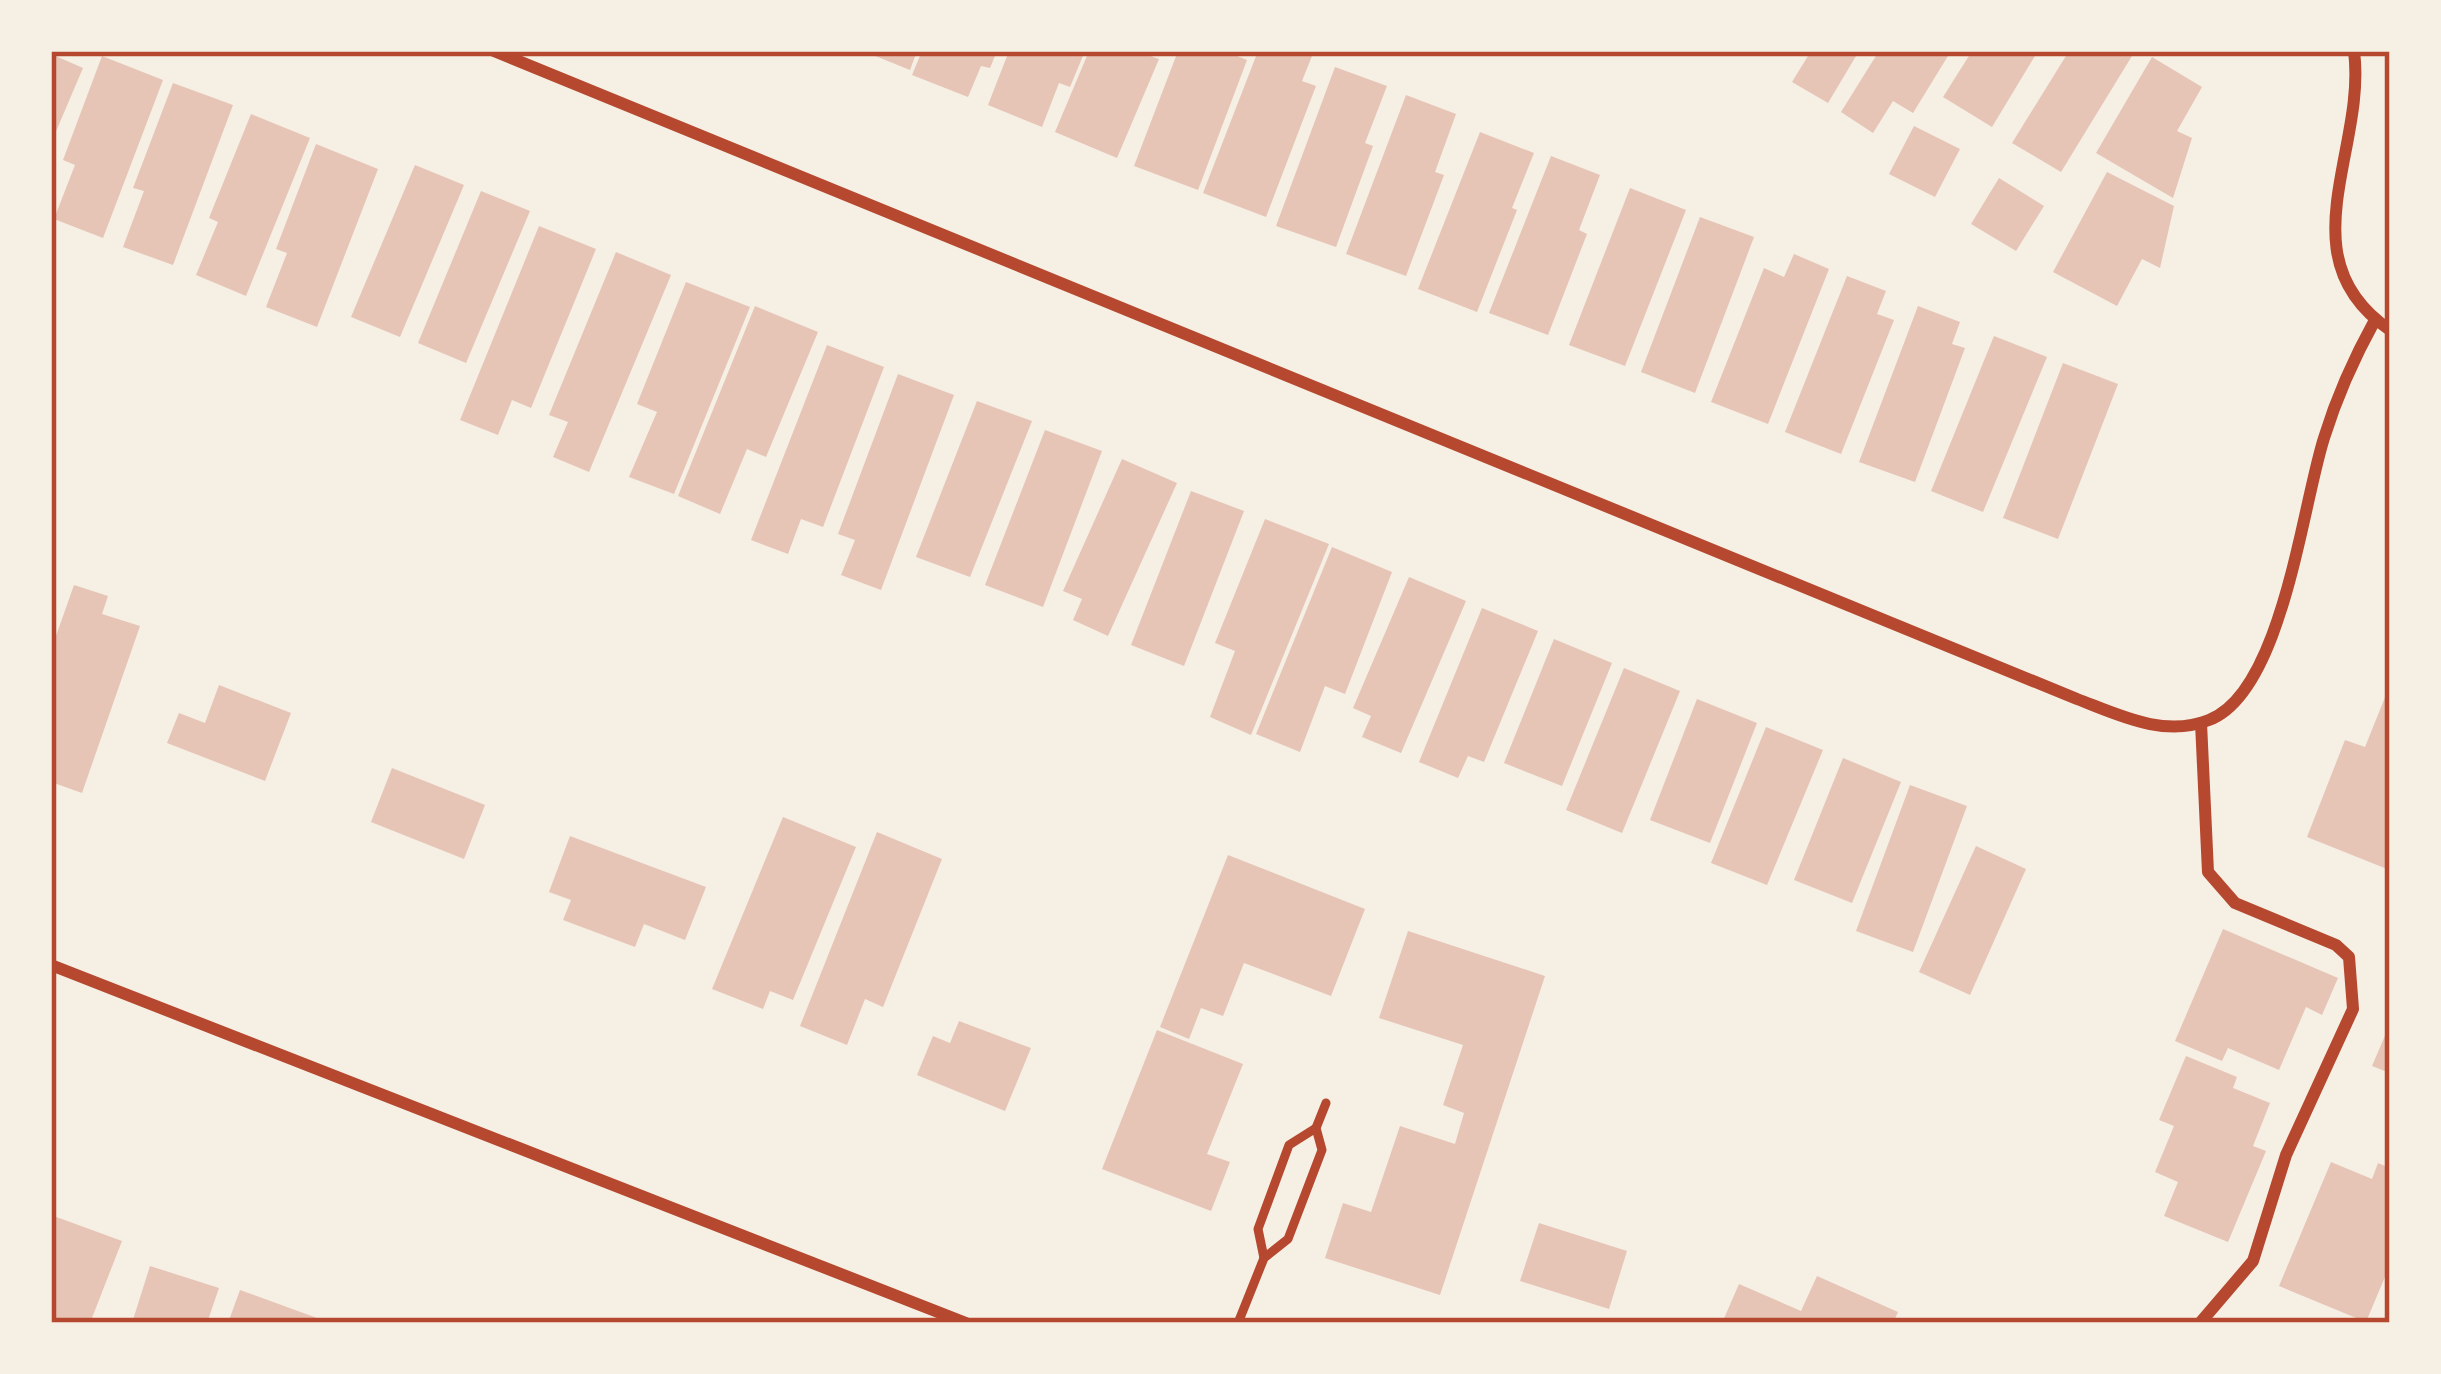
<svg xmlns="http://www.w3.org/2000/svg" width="2441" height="1374" font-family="'Source Sans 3',sans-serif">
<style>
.building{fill:#e6c5b7}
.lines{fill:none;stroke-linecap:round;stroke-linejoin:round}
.service{stroke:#b5482f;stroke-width:9}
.minor{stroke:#b5482f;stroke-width:12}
.neatline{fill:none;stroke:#b5482f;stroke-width:4.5}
</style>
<rect width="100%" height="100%" fill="#f6efe4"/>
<g class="building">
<path d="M863 51H917L910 70Z"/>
<path d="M922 51H997L990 68 981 66 968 97 912 75Z"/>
<path d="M1009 51H1085L1070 87 1059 83 1042 127 988 105Z"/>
<path d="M1089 51H1147L1145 54 1159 59 1117 158 1055 132Z"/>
<path d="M1178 51H1238L1237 56 1247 60 1198 190 1134 166Z"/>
<path d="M1258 51H1314L1302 81 1316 86 1266 217 1203 193Z"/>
<path d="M1811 51H1859L1828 103 1792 82Z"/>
<path d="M1879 51H1951L1913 113 1893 101 1873 133 1841 112Z"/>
<path d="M1972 51H2038L1992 127 1943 97Z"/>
<path d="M2069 51H2135L2061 172 2012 143Z"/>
<path d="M51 54 83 68 51 143Z"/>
<path d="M102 56 163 80 103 238 54 219 75 165 63 160Z"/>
<path d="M2152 57 2202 87 2177 131 2192 138 2173 198 2096 153Z"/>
<path d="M1335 67 1387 86 1365 143 1373 146 1336 247 1276 226Z"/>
<path d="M173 83 233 105 173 265 123 247 144 191 133 188Z"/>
<path d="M1406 95 1456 114 1435 172 1444 175 1406 276 1346 254Z"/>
<path d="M251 114 310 138 246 296 196 275 218 222 209 218Z"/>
<path d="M1914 126 1960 149 1935 197 1889 174Z"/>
<path d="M1480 132 1534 153 1512 208 1517 210 1477 312 1418 289Z"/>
<path d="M316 144 378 169 317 327 266 307 287 253 276 249Z"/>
<path d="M1551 156 1600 175 1579 230 1587 234 1548 335 1489 313Z"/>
<path d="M415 165 464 185 400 337 351 317Z"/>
<path d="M2107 172 2174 206 2160 268 2142 259 2117 306 2053 272Z"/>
<path d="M1999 178 2044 206 2016 251 1971 224Z"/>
<path d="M1630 188 1686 210 1625 366 1569 345Z"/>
<path d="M481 191 530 211 466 363 418 343Z"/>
<path d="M1700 217 1754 237 1695 393 1641 372Z"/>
<path d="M539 226 596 249 531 408 512 400 498 435 460 420Z"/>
<path d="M616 252 671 275 589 472 553 457 568 422 549 415Z"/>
<path d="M1794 254 1829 269 1768 424 1711 402 1764 268 1784 277Z"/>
<path d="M1847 276 1886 291 1877 314 1894 320 1841 454 1785 432Z"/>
<path d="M686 282 750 307 674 494 629 477 657 412 637 404Z"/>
<path d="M755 306 818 332 766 457 747 449 720 514 678 496Z"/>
<path d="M1918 306 1960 322 1952 344 1965 348 1915 482 1859 462Z"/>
<path d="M1994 336 2047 357 1983 512 1931 491Z"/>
<path d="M827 345 884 367 823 527 801 519 788 554 751 540Z"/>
<path d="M2063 363 2118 384 2058 539 2003 518Z"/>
<path d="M898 374 954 395 881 590 841 575 855 540 838 534Z"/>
<path d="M977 401 1032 421 970 577 916 557Z"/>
<path d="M1045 430 1102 451 1043 607 985 585Z"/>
<path d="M1122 459 1177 483 1108 636 1073 620 1082 599 1063 591Z"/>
<path d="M1191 491 1244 511 1184 666 1131 645Z"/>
<path d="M1265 519 1329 544 1251 735 1210 717 1235 651 1215 643Z"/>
<path d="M1332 547 1392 572 1345 694 1325 686 1300 752 1256 734Z"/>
<path d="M1409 577 1466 601 1401 753 1362 737 1371 716 1353 708Z"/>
<path d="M74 585 108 596 102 614 140 626 82 793 51 782V650Z"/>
<path d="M1482 608 1538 631 1484 762 1468 756 1458 778 1419 762Z"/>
<path d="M1554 639 1612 663 1562 786 1504 763Z"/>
<path d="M1624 668 1680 691 1622 833 1566 810Z"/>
<path d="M219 685 291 713 265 781 167 743 179 713 205 723Z"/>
<path d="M2390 685V862L2387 869 2307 837 2345 740 2365 747Z"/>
<path d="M1697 699 1757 723 1710 843 1650 820Z"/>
<path d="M1766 727 1823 750 1767 885 1711 863Z"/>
<path d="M1843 758 1901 782 1852 903 1794 880Z"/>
<path d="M392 768 485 805 464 859 371 822Z"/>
<path d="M1910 785 1967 806 1913 952 1856 931Z"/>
<path d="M783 817 856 847 793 1000 770 991 763 1009 712 989Z"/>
<path d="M877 832 942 859 883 1007 865 999 847 1045 800 1026Z"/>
<path d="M570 836 706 887 685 940 644 924 635 947 563 920 571 900 549 892Z"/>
<path d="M1976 846 2026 869 1970 995 1919 972Z"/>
<path d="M1228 855 1365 909 1331 996 1244 963 1223 1016 1201 1008 1189 1039 1160 1027Z"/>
<path d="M2223 929 2338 978 2322 1015 2306 1007 2279 1070 2228 1048 2222 1061 2175 1041Z"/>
<path d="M1408 931 1545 976 1440 1295 1325 1258 1343 1203 1371 1212 1400 1126 1455 1144 1464 1113 1443 1105 1463 1045 1379 1018Z"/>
<path d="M959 1021 1031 1048 1005 1111 917 1075 933 1036 950 1043Z"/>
<path d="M2390 1024V1073L2372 1066Z"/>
<path d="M1157 1030 1243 1064 1207 1154 1230 1162 1211 1211 1102 1169Z"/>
<path d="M2186 1056 2237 1077 2233 1088 2270 1103 2253 1146 2266 1151 2228 1242 2164 1216 2178 1182 2155 1172 2174 1126 2159 1120Z"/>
<path d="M2331 1162 2372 1179 2378 1163 2390 1168V1265L2366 1322 2279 1286Z"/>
<path d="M51 1215 122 1241 90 1323H51Z"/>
<path d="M1539 1223 1627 1251 1609 1309 1520 1281Z"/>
<path d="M150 1266 219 1288 207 1323H132Z"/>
<path d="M1817 1276 1898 1312 1893 1323H1722L1739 1284 1801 1311Z"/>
<path d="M240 1290 317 1318 315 1323H228Z"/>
</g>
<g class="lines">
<g class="service">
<path d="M1264 1258 1258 1229 1289 1145 1316 1128"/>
<path d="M1238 1323 1264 1258 1288 1239 1322 1150 1316 1128 1326 1103"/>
</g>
<g class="minor">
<path d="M494 51 2077 699C2119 715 2164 738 2209 720 2282 692 2302 507 2324 438 2337 396 2354 358 2375 320"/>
<path d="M2354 51C2367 150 2284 258 2390 330"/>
<path d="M51 965 966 1323"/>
<path d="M2200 1323 2253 1261 2286 1155 2353 1009 2349 957 2336 945 2235 903 2208 872 2201 723"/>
</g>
</g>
<rect width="2441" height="1374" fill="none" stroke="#f6efe4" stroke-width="108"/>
<rect x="54" y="54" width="2333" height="1266" class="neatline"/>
</svg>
